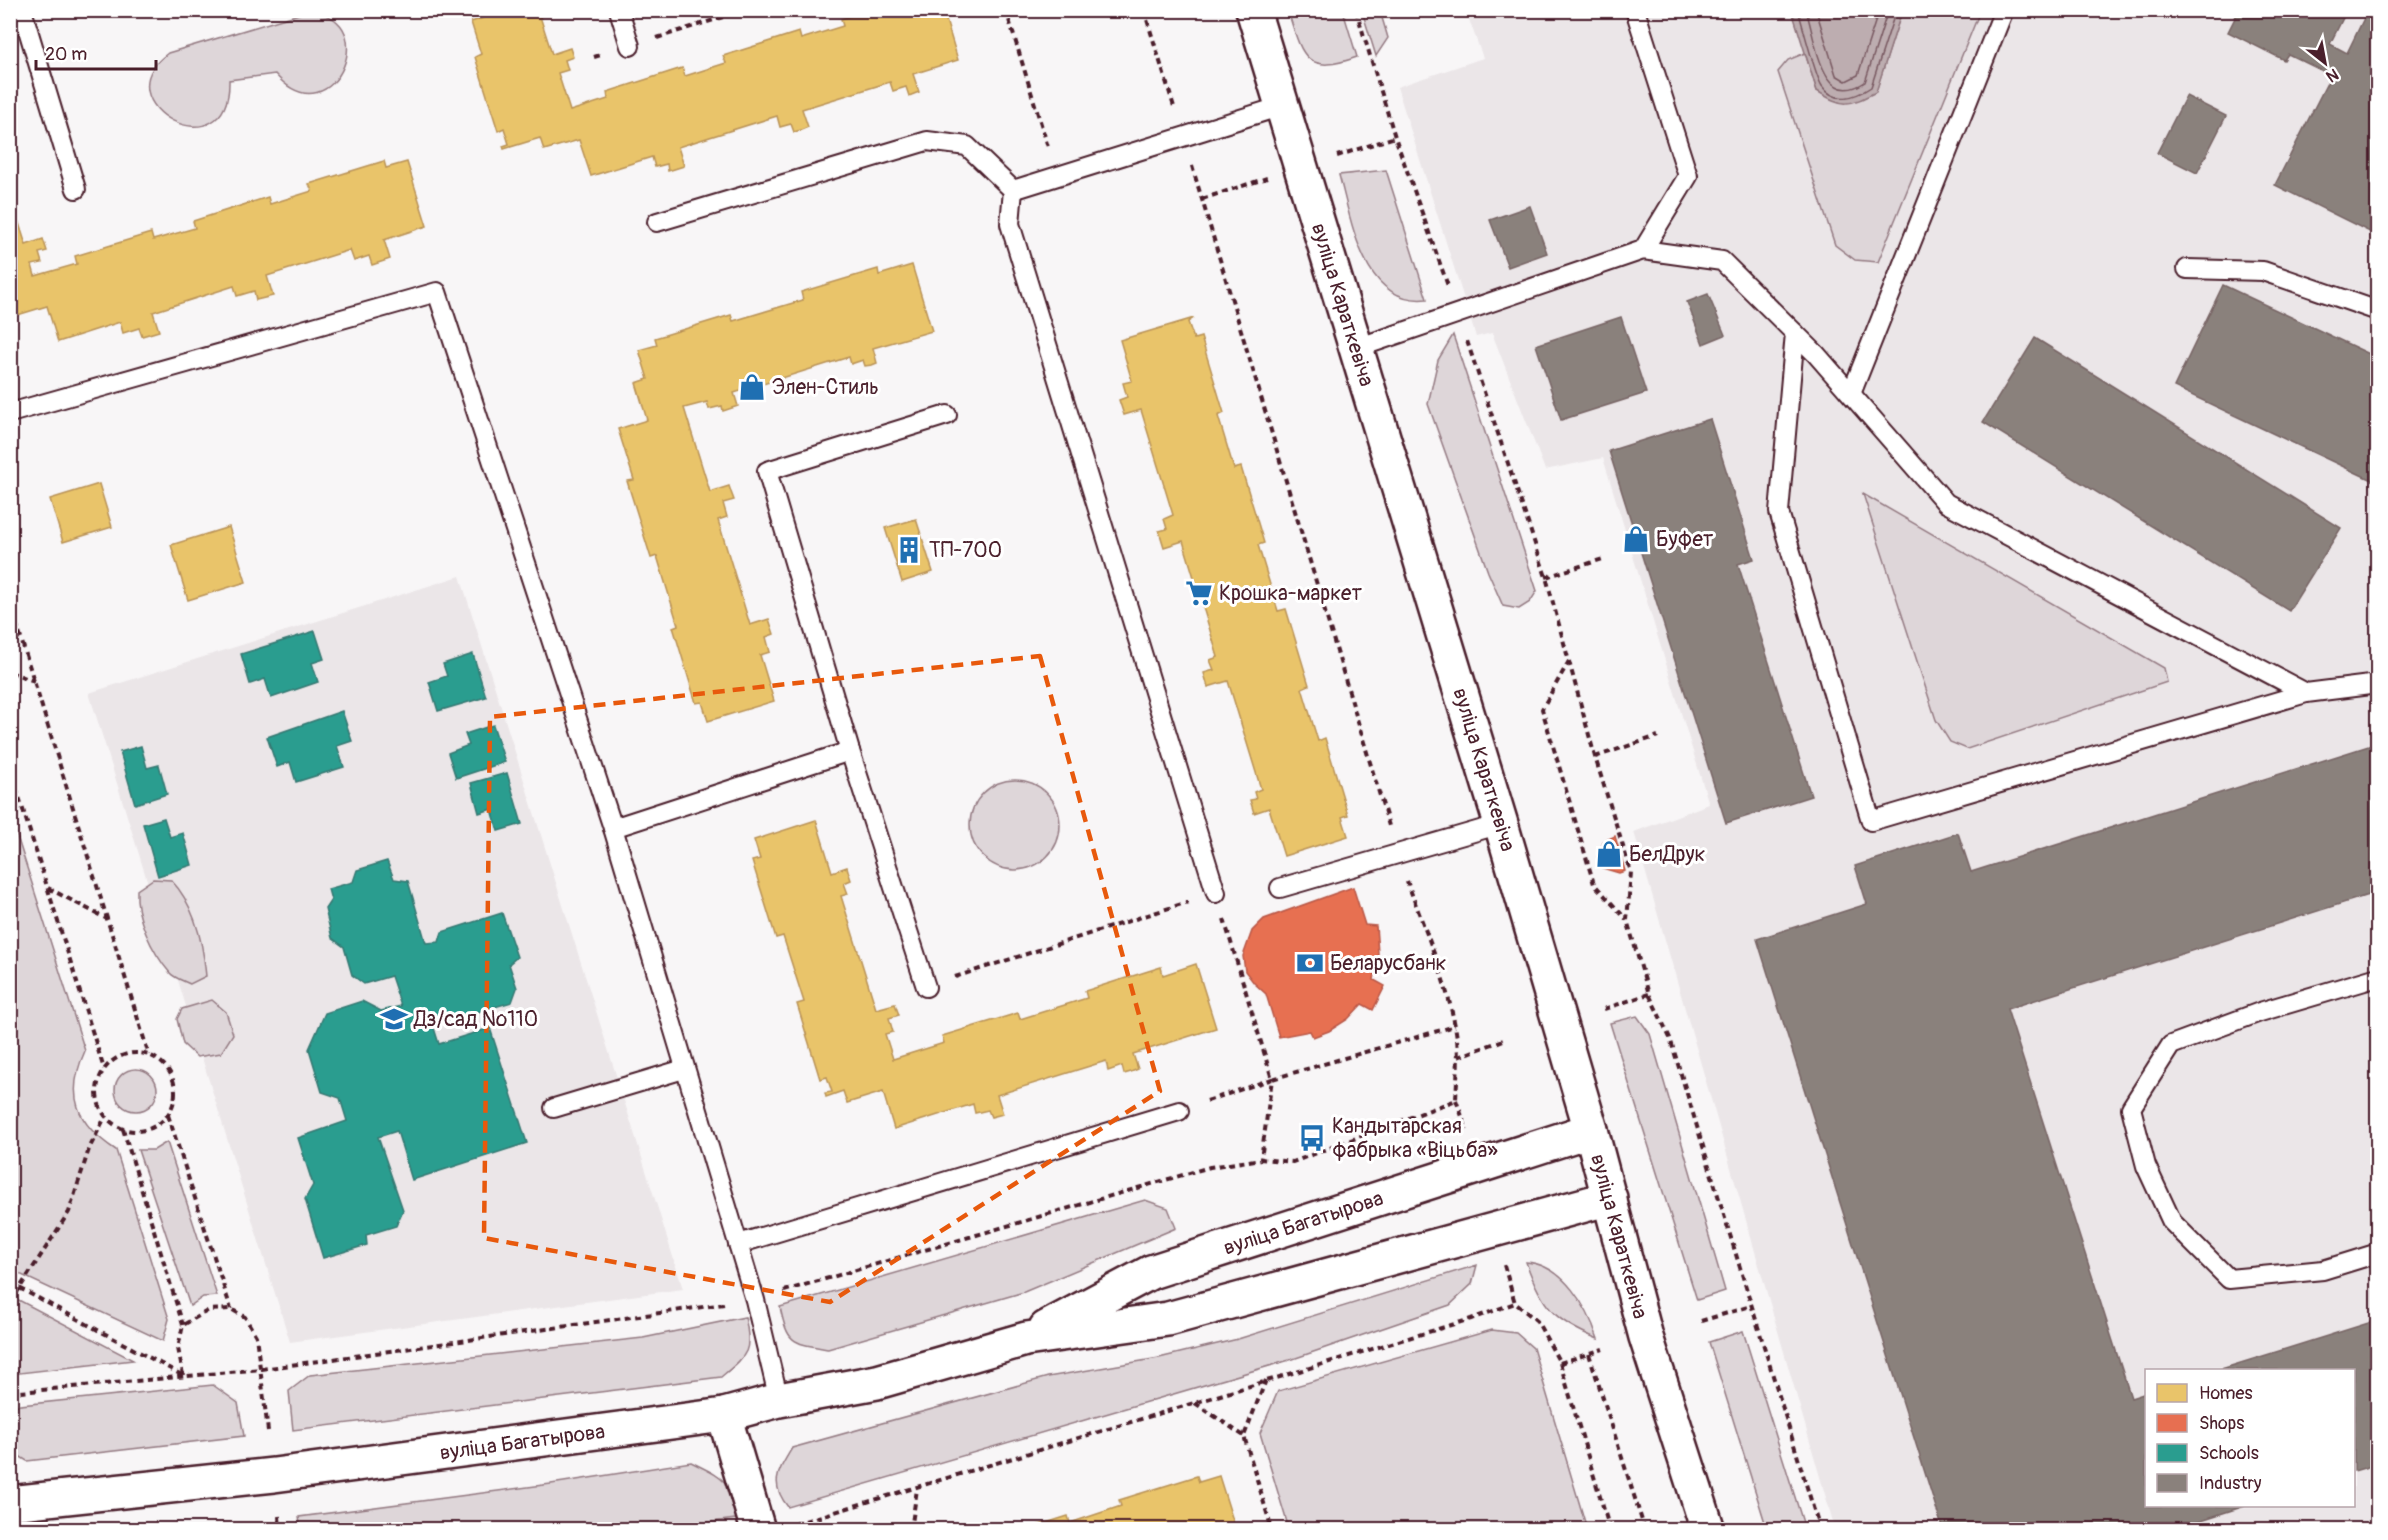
<svg xmlns="http://www.w3.org/2000/svg" width="2388" height="1540" font-family="Pangolin,sans-serif">
<style>
.built{fill:#ebe6e8;fill-rule:evenodd}
.green{fill:#ded6d9;stroke:#947a82;stroke-width:1.5}
.water{fill:#bdadb0;stroke:#8f747b;stroke-width:1.5}
.homes{fill:#e9c46a;stroke:#b99257;stroke-width:1.5}
.shops{fill:#e76f51;stroke:#b85746;stroke-width:1.5}
.schools{fill:#2a9d8f;stroke:#347771;stroke-width:1.5}
.industry{fill:#8a817c;stroke:#776464;stroke-width:1.5}
.lines{fill:none;stroke-linecap:round;stroke-linejoin:round}
.shore{stroke:#785860;stroke-width:1.5}
.service-casing{stroke:#4a1f2b;stroke-width:22}
.minor-casing{stroke:#4a1f2b;stroke-width:38}
.tertiary-casing{stroke:#4a1f2b;stroke-width:38}
.path{stroke:#4a1f2b;stroke-width:4;stroke-dasharray:6 4.5;stroke-linecap:butt}
.service{stroke:#fff;stroke-width:18}
.minor{stroke:#fff;stroke-width:33}
.tertiary{stroke:#fff;stroke-width:33}
.marked{fill:none;stroke:#e8590c;stroke-width:4.5;stroke-dasharray:12 8;stroke-linejoin:round}
.labels{text-anchor:middle;dominant-baseline:central;stroke-width:6;stroke-linejoin:round;paint-order:stroke}
.street-label{font-size:21px;fill:#4a1f2b;stroke:#fff}
.poi-label{font-size:21px;fill:#4a1f2b;stroke:#fff;text-anchor:start}
</style>
<rect width="100%" height="100%" fill="#f8f6f7"/>
<filter id="ink" filterUnits="userSpaceOnUse"><feTurbulence type="fractalNoise" baseFrequency=".0167" numOctaves="2"/><feDisplacementMap in="SourceGraphic" scale="12" xChannelSelector="R" yChannelSelector="G"/><feConvolveMatrix kernelMatrix="1 2 1 2 8 2 1 2 1" color-interpolation-filters="sRGB"/></filter>
<g filter="url(#ink)">
<g class="built">
<path d="M1466 11H2377V1529H1835L1634 832 1709 804 1603 458 1545 470 1492 333 1476 337 1397 87 1483 58ZM2146 1370H2354V1506H2146Z"/>
<path d="M460 576 683 1289 290 1342 89 693Z"/>
</g>
<g class="green">
<path d="M1288 11H1343L1357 57C1305 76 1302 56 1288 11Z"/>
<path d="M1362 11H1380L1388 38 1376 56Z"/>
<path d="M1902 11H1980L1878 262 1855 260 1835 245 1778 72 1788 60 1805 53 1817 91H1876Z"/>
<path d="M302 13C389 5 335 143 275 74L229 80C231 174 98 104 168 53Z"/>
<path d="M1386 170 1427 299C1363 306 1352 222 1339 175Z"/>
<path d="M1453 335 1537 591 1530 602 1519 609 1503 606 1488 572 1428 404 1438 360Z"/>
<path d="M1863 494 2164 668 2167 682 1967 749 1950 742 1936 720Z"/>
<circle cx="1015" cy="825" r="45"/>
<path d="M10 814 85 1051C65 1095 76 1124 116 1150L169 1319 163 1341 11 1270Z"/>
<path d="M153 879 171 880C195 905 203 942 206 976L190 984C184 981 174 978 170 973 152 952 135 917 137 890Z"/>
<path d="M212 1000 226 1012 233 1034 221 1053 197 1057 183 1044 177 1019 182 1009Z"/>
<path d="M1637 1016 1650 1034 1725 1291 1697 1300 1610 1023Z"/>
<circle cx="136" cy="1090" r="21"/>
<path d="M167 1142 217 1296 203 1297 190 1306 138 1150H154Z"/>
<path d="M1145 1200 1168 1208 1176 1228 1024 1292 828 1349C792 1343 788 1344 780 1307Z"/>
<path d="M1526 1262C1563 1264 1588 1308 1598 1339 1554 1321 1542 1307 1526 1262Z"/>
<path d="M1477 1265 1472 1284 1450 1305 1293 1359 788 1507C769 1483 778 1472 792 1448L1048 1377 1159 1358 1238 1339Z"/>
<path d="M10 1296H11L133 1360 11 1374Z"/>
<path d="M745 1317C753 1352 747 1355 721 1377L293 1430 289 1391 310 1375 643 1338Z"/>
<path d="M1492 1330 1516 1333 1533 1348 1587 1529H1289L1260 1433 1278 1391Z"/>
<path d="M1743 1331 1805 1529H1767L1709 1342Z"/>
<path d="M213 1385 238 1403 244 1436 27 1461 11 1451V1406Z"/>
<path d="M691 1462C725 1479 732 1480 736 1519L646 1530H301L299 1517 551 1484Z"/>
</g>
<path class="water" d="M1792 11H1902L1876 92C1848 106 1844 108 1817 91Z"/>
<g class="homes">
<path d="M507 10H538L552 54 570 48 573 57 565 60 568 70 558 73 570 111 608 99 607 92 682 68 685 76 726 63 723 56 799 32 801 39 843 26 841 19 868 10H943L958 60 913 74 919 92 909 96 906 87 893 91 890 82 802 109 808 127 801 130 794 132 791 124 780 127 777 116 678 147 684 166 668 171 667 164 655 167 652 157 591 176 579 140 544 150 540 138 504 149 503 146 509 144 504 128 498 131 475 57 481 54 471 22Z"/>
<path d="M10 134 16 149 10 151Z"/>
<path d="M384 161 386 168 407 162 427 226 384 240 390 259 372 265 369 256 354 261 350 250 267 276 273 296 256 300 254 291 237 296 234 286 153 312 159 331 142 336 139 328 123 333 120 322 58 342 47 306 11 317 10 195 26 245 43 239 47 251 39 253 42 263 32 265 35 276 77 264 75 256 151 233 153 240 195 228 193 221 268 197 270 204 312 191 309 184Z"/>
<path d="M912 265 932 331 873 348 877 363 872 365 865 366 863 360 851 364 849 357 734 393 738 406 723 411 722 406 709 409 707 402 684 408 710 492 729 486 731 492 734 500 723 503 727 517 718 520 750 625 769 619 774 634 766 637 770 652 760 655 774 701 708 721 702 702 696 703 673 627 678 625 657 556 651 558 627 481 634 480 618 429 647 420 636 383 648 379 639 350 657 345 655 338 731 315 733 321 803 300 801 292 878 269 879 275Z"/>
<path d="M1194 318 1188 322 1194 339 1201 337 1224 413 1218 416 1234 469 1241 467 1264 543 1258 545 1278 611 1286 609 1309 685 1302 688 1318 741 1325 738 1348 815 1342 817 1348 836 1284 856 1269 808 1254 813 1250 800 1256 799 1254 792 1261 789 1228 681 1208 687 1204 673 1214 670 1210 660 1218 657 1183 541 1164 547 1159 531 1167 529 1164 519 1173 515 1141 410 1124 415 1119 400 1127 397 1123 383 1132 381 1120 340Z"/>
<path d="M99 484 112 527 63 542 50 499Z"/>
<path d="M916 519 933 572 902 582 885 528Z"/>
<path d="M229 527 246 582 188 600 171 545Z"/>
<path d="M816 820 832 872 847 867 849 874 851 880 844 883 848 894 841 896 876 1009 895 1004 899 1015 889 1018 893 1032 885 1034 893 1059 944 1043 942 1036 1018 1013 1020 1019 1087 998 1085 991 1161 967 1163 975 1196 964 1216 1028 1133 1054 1138 1069 1131 1072 1124 1074 1122 1066 1108 1071 1106 1061 997 1095 1003 1114 991 1117 988 1110 975 1113 973 1104 894 1129 883 1092 847 1103 843 1091 826 1097 825 1093 832 1092 827 1077 820 1079 797 1004 804 1002 783 936 776 938 752 861 760 859 754 840Z"/>
<path d="M1197 1476 1199 1482 1219 1476 1236 1530H1024L1068 1516 1070 1523 1121 1506 1119 1500Z"/>
</g>
<g class="shops">
<path d="M1615 836 1625 871 1619 873 1602 868 1597 857 1604 841Z"/>
<path d="M1353 887 1365 925 1376 926 1378 953 1374 980 1385 986 1373 1010 1362 1004 1348 1019 1329 1031 1313 1037 1310 1031 1279 1037 1266 994 1254 983 1245 971 1243 956 1252 931 1264 919Z"/>
</g>
<g class="schools">
<path d="M315 631 324 659 312 663 318 682 271 698 265 679 250 684 241 654Z"/>
<path d="M473 654 486 697 438 711 429 682 447 676 443 664Z"/>
<path d="M342 711 352 741 337 746 344 767 296 782 290 762 277 767 267 737Z"/>
<path d="M493 725 505 762 456 778 448 753 469 745 465 734Z"/>
<path d="M141 746 147 768 159 765 167 794 135 804 120 752Z"/>
<path d="M507 773 522 824 498 831 492 809 479 813 471 783Z"/>
<path d="M164 818 170 837 183 833 192 865 158 876 143 824Z"/>
<path d="M387 861 394 879 408 881 426 943 439 942 442 932 502 913 517 957 509 964 517 988 512 1002 433 1025 439 1044 490 1028 527 1143 412 1180 397 1131 378 1137 403 1210 396 1226 366 1235 367 1245 323 1258 305 1199 313 1185 298 1138 347 1121 340 1098 322 1092 309 1049 325 1013 362 1001 381 1011 401 1006 391 976 364 984 352 975 344 947 332 938 325 909 331 900 328 889 353 882 357 870Z"/>
</g>
<g class="industry">
<path d="M2239 10H2347L2330 44 2347 53 2368 10H2378V236L2275 185 2331 75 2288 54 2284 60 2228 32Z"/>
<path d="M2186 96 2226 116 2197 173 2157 153Z"/>
<path d="M1530 206 1547 253 1508 267 1490 220Z"/>
<path d="M2223 285 2378 358V483L2174 387Z"/>
<path d="M1708 294 1725 335 1703 344 1687 302Z"/>
<path d="M1621 317 1646 393 1561 420 1536 345Z"/>
<path d="M2035 338 2341 528 2289 611 1983 422Z"/>
<path d="M1710 419 1754 559 1738 564 1811 796 1726 823 1609 451Z"/>
<path d="M2378 743V892L2007 1009 2131 1398 2146 1393V1506H2245L2170 1530H1943L1757 939 1867 904 1855 866 1958 833 1971 872Z"/>
<path d="M2378 1320V1464L2354 1471V1370H2218Z"/>
</g>
<g class="lines">
<g class="shore">
<path d="M1798 10C1803 26 1815 76 1822 86 1835 105 1856 97 1871 87L1896 10"/>
<path d="M1806 10C1816 41 1822 111 1865 82L1888 10"/>
<path d="M1816 10 1836 75 1846 81 1858 75 1879 10"/>
</g>
<defs>
<g id="service">
<path d="M22 10 76 189"/>
<path d="M619 10 630 46"/>
<path d="M1635 10 1688 176 1643 250"/>
<path d="M1013 190 1010 224 1216 893"/>
<path d="M1013 190 1282 106"/>
<path d="M657 222 927 141 967 146 1013 190"/>
<path d="M2187 269 2263 271 2378 311"/>
<path d="M1795 333 1779 512 1871 821 2306 693"/>
<path d="M1357 348 1643 250 1722 261 1816 354 1946 503 2306 693 2378 684"/>
<path d="M1851 394 2004 10"/>
<path d="M10 413 437 292 613 828 755 1300 779 1400"/>
<path d="M613 828 850 751"/>
<path d="M1280 888 1501 824"/>
<path d="M2378 977 2260 1012 2171 1045 2131 1108 2146 1166 2172 1222 2229 1279 2323 1270 2378 1253"/>
<path d="M926 987 850 751 767 471 947 415"/>
<path d="M554 1108 684 1069"/>
<path d="M738 1244 1179 1111"/>
</g>
<path id="minor" d="M724 1415 758 1530"/>
<g id="tertiary">
<path id="s1" d="M1253 10 1501 824 1591 1130 1646 1337 1708 1530"/>
<path id="s2" d="M1046 1328 1151 1272 1591 1130"/>
<path id="s3" d="M10 1503 274 1475 724 1415 779 1400 877 1382 1026 1339 1168 1319 1610 1198"/>
</g>
</defs>
<use href="#service" class="service-casing"/>
<use href="#minor" class="minor-casing"/>
<use href="#tertiary" class="tertiary-casing"/>
<g class="path">
<path d="M1006 10 1048 147"/>
<path d="M1144 10 1175 110"/>
<path d="M1356 10 1395 137 1448 286"/>
<path d="M657 38 745 10"/>
<path d="M594 57 604 54"/>
<path d="M1337 156 1395 137"/>
<path d="M1192 166 1389 826"/>
<path d="M1202 199 1267 178"/>
<path d="M1467 341 1546 577 1595 757 1631 872 1627 920 1649 994 1670 1038 1820 1530"/>
<path d="M1546 577 1606 558"/>
<path d="M10 603 149 1055"/>
<path d="M1569 661 1542 709 1594 884 1627 920"/>
<path d="M10 672 34 681"/>
<path d="M1595 757 1658 736"/>
<path d="M10 768 104 1069"/>
<path d="M48 888 107 919"/>
<path d="M1224 919 1272 1079 1455 1026"/>
<path d="M955 977 1188 902"/>
<path d="M1604 1009 1649 994"/>
<circle cx="136" cy="1092" r="39"/>
<path d="M1458 1057 1506 1039"/>
<path d="M1456 1100 1467 1130"/>
<path d="M1207 1101 1272 1079 1261 1159"/>
<path d="M168 1115 231 1309"/>
<path d="M123 1129 183 1325"/>
<path d="M1504 1265 1515 1303"/>
<path d="M10 1283 182 1375"/>
<path d="M784 1291 1210 1167 1261 1159 1293 1162 1456 1100C1457 1075 1460 1050 1455 1026 1445 976 1424 928 1407 881"/>
<path d="M10 1303 69 1212 89 1149 105 1117"/>
<path d="M1701 1321 1751 1306"/>
<path d="M1589 1354 1645 1530"/>
<path d="M1560 1363 1603 1349"/>
<path d="M183 1375 178 1348 183 1325 209 1310 231 1309 245 1317 256 1336 268 1431"/>
<path d="M1266 1380 1244 1436 1272 1530"/>
<path d="M10 1393 262 1369 724 1304"/>
<path d="M1195 1403 1244 1436"/>
<path d="M279 1516 280 1530"/>
<path d="M819 1519 823 1530"/>
<path d="M795 1524 1471 1319 1515 1303 1537 1321 1560 1363 1610 1530"/>
<path d="M911 1530 917 1489"/>
</g>
<use href="#service" class="service"/>
<use href="#minor" class="minor"/>
<use href="#tertiary" class="tertiary"/>
</g>
</g>
<path class="marked" d="M1040 656 1160 1091 830 1302 484 1238 490 717Z"/>
<defs>
<symbol id="shop-bare" viewBox="-9 -9 18 18"><path d="M-5-2.5h2.3a2.7 3.5 0 0 1 5.4 0H5L5.5 6h-11ZM-1.5-2.5h3a1.5 2.3 0 0 0-3 0Z" fill="#1f6fb2" stroke="#fff" stroke-width="2.5" paint-order="stroke"/></symbol>
<symbol id="building-bare" viewBox="-9 -9 18 18"><path d="M-4-6H4V6H1V3H-1V6H-4ZM-2.5-4.3h1.7v1.8h-1.7ZM.8-4.3h1.7v1.8H.8ZM-2.5-1h1.7V.8h-1.7ZM.8-1h1.7V.8H.8Z" fill="#1f6fb2" stroke="#fff" stroke-width="2.5" paint-order="stroke"/></symbol>
<symbol id="supermarket-bare" viewBox="-9 -9 18 18"><path d="M-6-5.5h2.5l.6 2H6L4.5 2H-2.5L-4.4-4H-6ZM-1.5 3.2a1.3 1.3 0 1 0 .1 0ZM3 3.2a1.3 1.3 0 1 0 .1 0Z" fill="#1f6fb2" stroke="#fff" stroke-width="2.5" paint-order="stroke"/></symbol>
<symbol id="bank-bare" viewBox="-9 -9 18 18"><path d="M-6-4H6V4H-6ZM0-2.3a2.3 2.3 0 1 0 0 4.6a2.3 2.3 0 1 0 0-4.6Z" fill="#1f6fb2" stroke="#fff" stroke-width="2.5" paint-order="stroke"/></symbol>
<symbol id="school-bare" viewBox="-9 -9 18 18"><path d="M0-5L7-2L0 1L-7-2ZM-4 1L0 2.5L4 1V4Q0 6-4 4Z" fill="#1f6fb2" stroke="#fff" stroke-width="2.5" paint-order="stroke"/></symbol>
<symbol id="bus-bare" viewBox="-9 -9 18 18"><path d="M-5-6H5V4H4V6H2V4H-2V6H-4V4H-5ZM-3.5-4V0h7V-4ZM-3.5 1.2v1.5H-2V1.2ZM2 1.2v1.5H3.5V1.2Z" fill="#1f6fb2" stroke="#fff" stroke-width="2.5" paint-order="stroke"/></symbol>
</defs>
<g fill-rule="evenodd">
<use href="#shop-bare" x="733" y="368" width="38" height="38"/>
<use href="#shop-bare" x="1617" y="520" width="38" height="38"/>
<use href="#building-bare" x="890" y="531" width="38" height="38"/>
<use href="#supermarket-bare" x="1180" y="574" width="38" height="38"/>
<use href="#shop-bare" x="1590" y="835" width="38" height="38"/>
<use href="#bank-bare" x="1291" y="944" width="38" height="38"/>
<use href="#school-bare" x="375" y="1000" width="38" height="38"/>
<use href="#bus-bare" x="1293" y="1119" width="38" height="38"/>
</g>
<g class="labels">
<g class="street-label">
<text stroke="none"><textPath href="#s1" startOffset="308">вуліца Караткевіча</textPath></text>
<text stroke="none"><textPath href="#s1" startOffset="794">вуліца Караткевіча</textPath></text>
<text stroke="none"><textPath href="#s2" startOffset="279">вуліца Багатырова</textPath></text>
<text stroke="none"><textPath href="#s1" startOffset="1280">вуліца Караткевіча</textPath></text>
<text stroke="none"><textPath href="#s3" startOffset="516">вуліца Багатырова</textPath></text>
</g>
<g class="poi-label">
<text x="772" y="387">Элен-Стиль</text>
<text x="1656" y="539">Буфет</text>
<text x="929" y="550">ТП-700</text>
<text x="1219" y="593">Крошка-маркет</text>
<text x="1629" y="854">БелДрук</text>
<text x="1330" y="963">Беларусбанк</text>
<text x="414" y="1019">Дз/сад №110</text>
<text x="1332" y="1126">Кандытарская<tspan x="1332" dy="24">фабрыка «Віцьба»</tspan></text>
</g>
</g>
<rect width="2388" height="1540" fill="none" stroke="#fff" stroke-width="36"/>
<rect x="18" y="18" width="2352" height="1504" fill="none" stroke="#4a1f2b" stroke-width="2" filter="url(#ink)"/>
<rect x="2145" y="1369" width="210" height="138" fill="#ffffff" stroke="#b7a5aa" stroke-width="1.5"/>
<rect x="2157" y="1384" width="30" height="18" fill="#e9c46a" stroke="#b7a5aa" stroke-width="1.5"/>
<text x="2199" y="1399" font-size="18" fill="#4a1f2b">Homes</text>
<rect x="2157" y="1414" width="30" height="18" fill="#e76f51" stroke="#b7a5aa" stroke-width="1.5"/>
<text x="2199" y="1429" font-size="18" fill="#4a1f2b">Shops</text>
<rect x="2157" y="1444" width="30" height="18" fill="#2a9d8f" stroke="#b7a5aa" stroke-width="1.5"/>
<text x="2199" y="1459" font-size="18" fill="#4a1f2b">Schools</text>
<rect x="2157" y="1474" width="30" height="18" fill="#8a817c" stroke="#b7a5aa" stroke-width="1.5"/>
<text x="2199" y="1489" font-size="18" fill="#4a1f2b">Industry</text>
<g transform="translate(2325 63) rotate(149)" stroke="#ffffff" stroke-width="4.5" paint-order="stroke">
<path d="M0-4.5L10 22L0 15L-10 22Z" fill="#4a1f2b"/>
<text y="-9" font-size="16" font-weight="bold" text-anchor="middle" fill="#4a1f2b">N</text>
</g>
<path d="M36 60v9h120v-9" fill="none" stroke="#4a1f2b" stroke-width="3"/>
<text x="45" y="60" font-size="18" fill="#4a1f2b" stroke="#ffffff" stroke-width="4.5" paint-order="stroke">20 m</text>
</svg>
